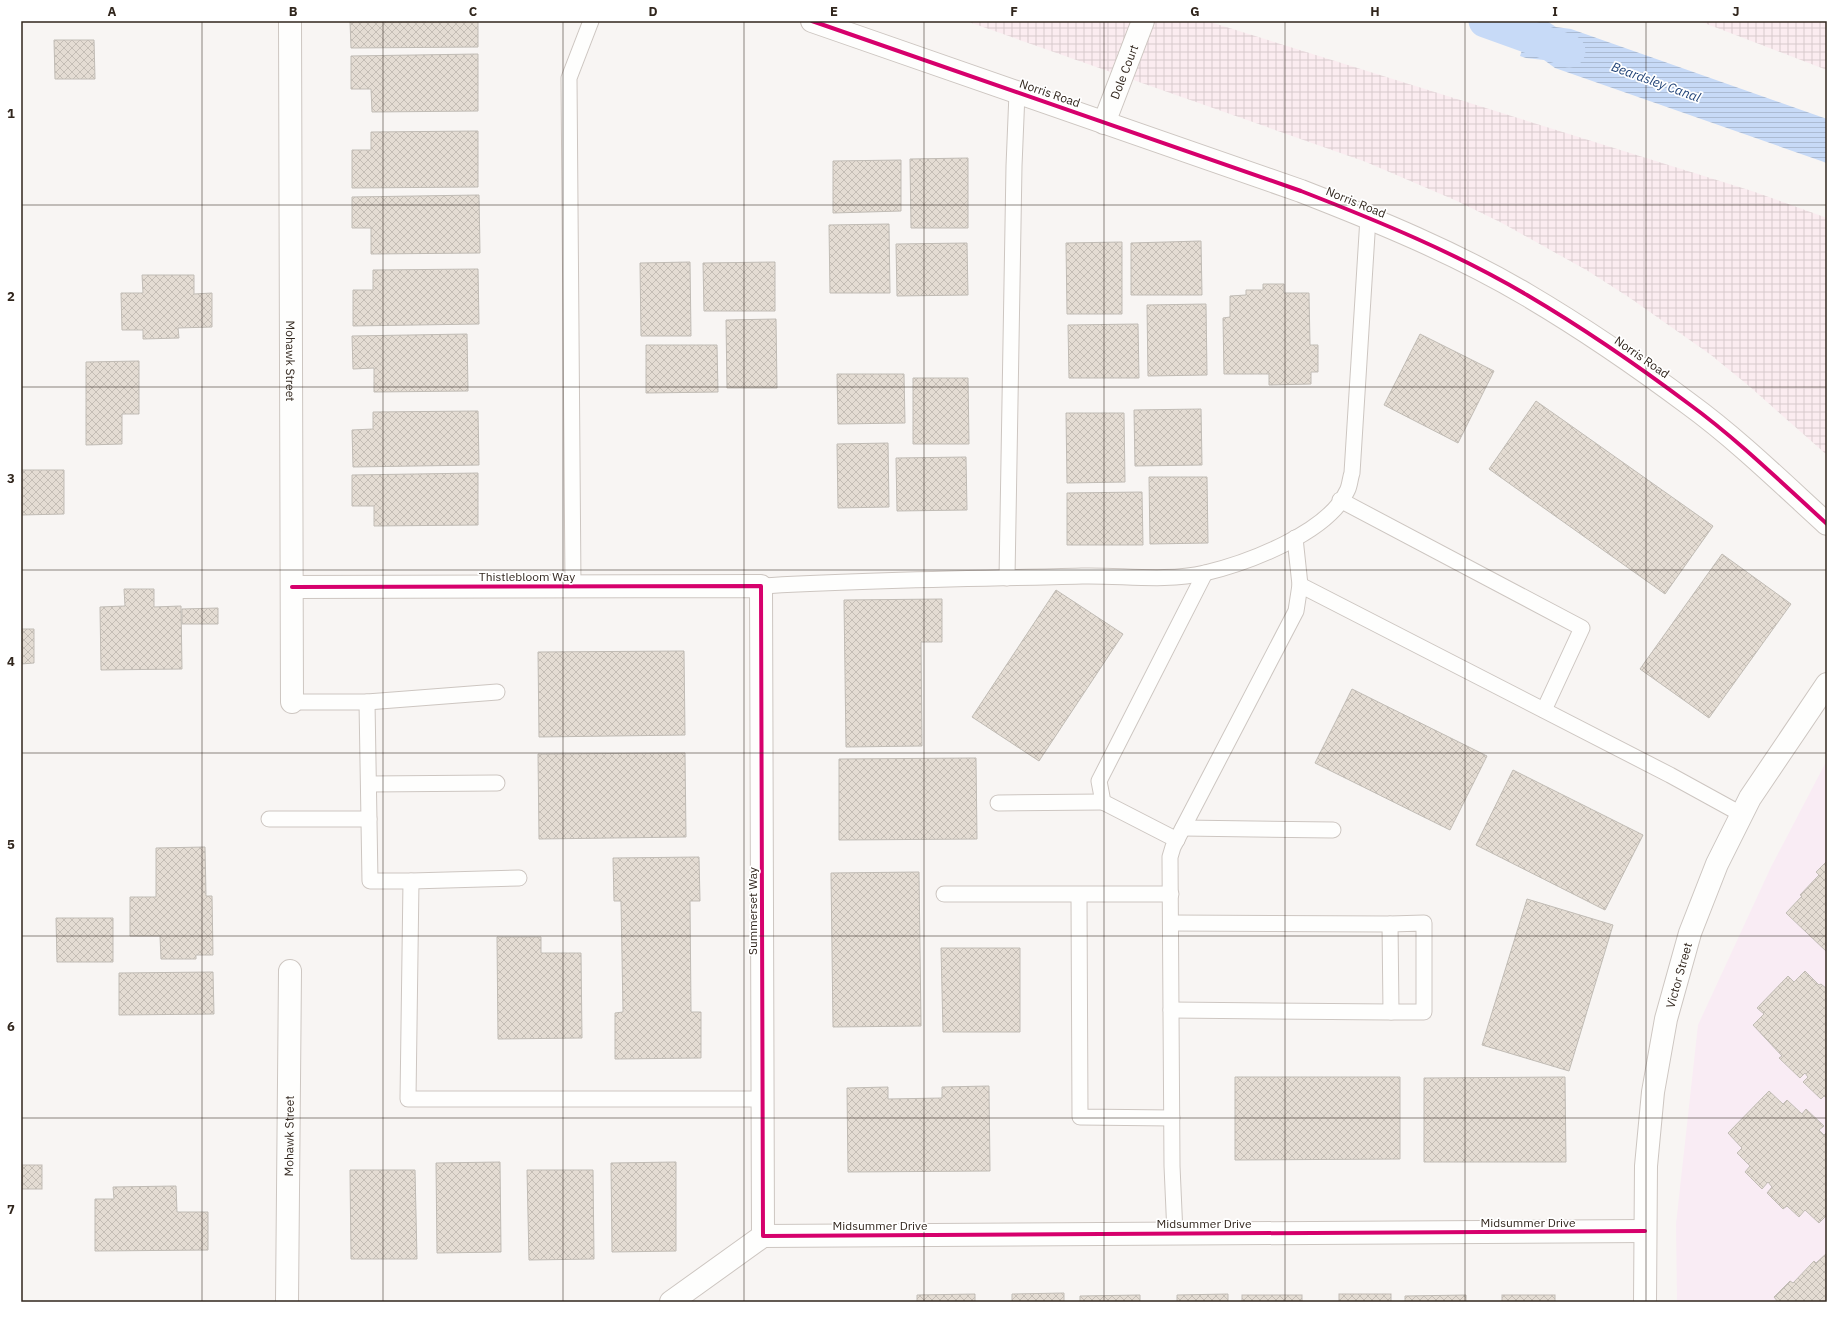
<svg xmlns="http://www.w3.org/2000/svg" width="1848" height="1323" font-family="'IBM Plex Sans',sans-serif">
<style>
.commercial{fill:#f9ecf4}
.industrial{fill:url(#industrial-grid)}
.water{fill:url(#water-rules)}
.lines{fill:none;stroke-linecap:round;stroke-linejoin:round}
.canal{stroke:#c7daf7;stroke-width:33}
.building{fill:url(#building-cross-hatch);stroke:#c1bcb5}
.service-casing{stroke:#cdc6c1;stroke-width:17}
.minor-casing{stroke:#cdc6c1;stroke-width:24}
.tertiary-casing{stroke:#cdc6c1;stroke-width:24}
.service{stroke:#fefefd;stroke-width:15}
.minor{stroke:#fefefd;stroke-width:22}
.tertiary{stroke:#fefefd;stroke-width:22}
.cycleway-casing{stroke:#fff;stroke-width:6}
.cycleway{stroke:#d6006c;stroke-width:4}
.grid{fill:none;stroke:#31261d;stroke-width:1;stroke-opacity:0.55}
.labels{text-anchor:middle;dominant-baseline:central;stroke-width:3.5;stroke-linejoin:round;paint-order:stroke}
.street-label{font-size:12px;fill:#31261d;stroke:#fff}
.water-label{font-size:13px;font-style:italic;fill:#224478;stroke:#fff}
.neatline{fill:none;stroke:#31261d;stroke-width:1.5}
.grid-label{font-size:13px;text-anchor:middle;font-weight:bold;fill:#31261d}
</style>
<defs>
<pattern id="industrial-grid" width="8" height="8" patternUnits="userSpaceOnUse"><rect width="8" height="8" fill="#fbecf0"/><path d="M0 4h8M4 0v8" fill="none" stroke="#d8cacd"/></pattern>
<pattern id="water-rules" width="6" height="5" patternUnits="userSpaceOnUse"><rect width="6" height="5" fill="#c7daf7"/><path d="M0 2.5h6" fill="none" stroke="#abbbd3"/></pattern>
<pattern id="building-cross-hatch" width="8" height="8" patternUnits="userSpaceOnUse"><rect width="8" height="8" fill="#e4dcd3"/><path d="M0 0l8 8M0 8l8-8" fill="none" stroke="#c4bdb5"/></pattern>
</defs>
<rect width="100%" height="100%" fill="#f8f5f3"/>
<path class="commercial" d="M1827 760V1302H1677L1676 1224 1698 1025 1771 867Z"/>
<g class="industrial">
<path d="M966 21H1207L1752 191 1827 218V455L1749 386 1711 355 1630 298 1588 271 1502 223 1457 201 1366 162Z"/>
<path d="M1699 21H1827V70Z"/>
</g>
<path class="water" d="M1532 21H1547L1556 27 1571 29 1827 119V163L1555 68 1544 60 1526 58 1520 56Z"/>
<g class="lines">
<path class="canal" d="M1485 21 1569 51"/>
</g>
<g class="building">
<path d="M350 21H478V47L351 48Z"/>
<path d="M54 40H94L95 79H55Z"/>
<path d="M478 54V111L372 112 371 89H351V56Z"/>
<path d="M478 131V187L352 188V150H371V132Z"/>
<path d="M968 158V228H911L910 159Z"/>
<path d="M901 160V211L833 213V161Z"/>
<path d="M479 195 480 253 371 254V228H352V197Z"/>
<path d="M889 224 890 293H830L829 225Z"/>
<path d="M1201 241 1202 295H1131V243Z"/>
<path d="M1122 242V314H1067L1066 243Z"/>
<path d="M967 243 968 295 897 296 896 244Z"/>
<path d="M690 262 691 336H641L640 263Z"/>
<path d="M775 262V311H704L703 263Z"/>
<path d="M478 269 479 324 353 326V290H373V270Z"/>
<path d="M142 275H194V294L212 293V327L178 328 179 338 143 339V330H122L121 293H143Z"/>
<path d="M1263 284H1284V293H1309L1310 345H1318V372H1311V384L1269 385V374H1224L1223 318 1230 317V296L1246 295V290H1263Z"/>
<path d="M1206 304 1207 375 1148 376 1147 305Z"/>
<path d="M776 319 777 388H727L726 320Z"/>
<path d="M1138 324 1139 378H1069L1068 325Z"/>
<path d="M467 334 468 391 374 392V368L353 369 352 336Z"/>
<path d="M1420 334 1494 371 1458 443 1384 405Z"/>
<path d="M646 345H717L718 392 646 393Z"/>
<path d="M139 361V414H122V444L86 445V362Z"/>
<path d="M837 374H904L905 423 838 424Z"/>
<path d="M913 378H968L969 444H913Z"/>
<path d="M1536 401 1713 526 1665 594 1489 469Z"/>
<path d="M1201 409 1202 465 1135 466 1134 410Z"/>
<path d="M478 411 479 465 353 467 352 430 373 429V412Z"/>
<path d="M1066 413H1124L1125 482 1067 483Z"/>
<path d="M888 443 889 507 838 508 837 444Z"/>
<path d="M966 457 967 510 897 511 896 458Z"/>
<path d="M21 470H64V514L21 515Z"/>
<path d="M478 473V525L374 526V506H352V475Z"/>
<path d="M1149 477H1207L1208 543 1150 544Z"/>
<path d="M1142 492 1143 545H1067V493Z"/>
<path d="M1722 554 1791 604 1709 718 1640 669Z"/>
<path d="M124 589H154V607L181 606 182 669 101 670 100 607 125 606Z"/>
<path d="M1056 590 1123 634 1039 761 972 717Z"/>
<path d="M942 599V642H921L922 746 846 747 844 600Z"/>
<path d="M218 608V624H182V609Z"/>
<path d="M21 629H34V663L21 664Z"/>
<path d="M684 651 685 735 539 737 538 652Z"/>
<path d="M1352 689 1487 756 1450 830 1315 763Z"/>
<path d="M685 753 686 837 539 839 538 754Z"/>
<path d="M976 758 977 839 839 840V759Z"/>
<path d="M1513 770 1643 835 1605 910 1476 845Z"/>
<path d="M205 847 206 896H212L213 955H196V959H161L160 936H130V897H156V848Z"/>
<path d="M699 857 700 901H690L691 1012H701V1058L615 1059V1013L623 1012 621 901H614L613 858Z"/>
<path d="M1827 861V952L1786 913 1802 896 1800 895 1819 875 1816 872Z"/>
<path d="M919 872 921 1026 833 1027 831 873Z"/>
<path d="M1527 899 1613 925 1569 1071 1482 1045Z"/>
<path d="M56 918H113V962H57Z"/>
<path d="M497 937H541V953H581L582 1038 498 1039Z"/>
<path d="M941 948H1020V1032H943Z"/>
<path d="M1805 971 1819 985 1821 984 1827 989V1098L1824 1096 1821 1099 1803 1082 1808 1077 1805 1073 1800 1078 1779 1058 1782 1056 1753 1025 1764 1014 1757 1008 1788 976 1794 982Z"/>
<path d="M213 972 214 1014 119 1015V973Z"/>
<path d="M1235 1077H1400V1159L1235 1160Z"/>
<path d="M1565 1077 1566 1162H1424V1078Z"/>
<path d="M989 1086 990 1171 848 1172 847 1088 888 1087V1099L942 1098V1087Z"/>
<path d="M1769 1091 1783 1104 1787 1100 1802 1114 1806 1109 1824 1126 1819 1130 1824 1135 1827 1132V1215L1819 1223 1805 1210 1799 1217 1787 1206 1783 1209 1767 1193 1772 1187 1768 1182 1762 1189 1745 1172 1750 1166 1737 1153 1742 1148 1728 1133Z"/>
<path d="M500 1162 501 1252 437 1253 436 1163Z"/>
<path d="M676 1162V1251L612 1252 611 1163Z"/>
<rect x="21" y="1165" width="21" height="24"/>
<path d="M350 1170H415L417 1259H351Z"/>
<path d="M527 1170H593L594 1259 529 1260Z"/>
<path d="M176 1186 177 1212H208V1250L95 1251V1199H114L113 1187Z"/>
<path d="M1827 1253V1302H1778L1774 1297 1790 1281 1793 1283 1814 1261 1816 1263Z"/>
<path d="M1064 1293V1302H1012V1294Z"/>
<path d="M975 1294V1302H917V1295Z"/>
<path d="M1228 1294V1302H1177V1295Z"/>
<rect x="1339" y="1294" width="52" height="8"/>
<path d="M1140 1295V1302H1080V1296Z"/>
<rect x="1242" y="1295" width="60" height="7"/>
<path d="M1466 1295V1302H1405V1296Z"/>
<rect x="1502" y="1295" width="53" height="7"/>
</g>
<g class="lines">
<defs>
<g id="service">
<path d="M1340 500 1582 628 1544 710"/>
<path d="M1007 578 1014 166 1017 93"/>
<path d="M1300 585 1670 775 1741 814"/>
<path d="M573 586 569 78 591 21"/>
<path d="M761 586C868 579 975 579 1082 576 1122 575 1165 582 1205 573 1247 563 1328 533 1347 491 1350 486 1350 478 1352 473L1368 218"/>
<path d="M497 692 367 702 370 881H411L408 1099H763"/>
<path d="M292 702H367"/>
<path d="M369 784 497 783"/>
<path d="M998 803 1103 802"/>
<path d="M269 819H369"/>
<path d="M1183 828 1333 830"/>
<path d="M1177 840 1103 802 1099 781 1205 573"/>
<path d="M411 881 519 878"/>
<path d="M944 894H1171"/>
<path d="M1079 895 1080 1117 1172 1118"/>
<path d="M1171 923 1390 924 1391 1012 1171 1010"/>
<path d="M1390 924 1424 923V1012H1391"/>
<path d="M1175 1234 1172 1166 1170 857 1173 847 1296 611 1300 585 1295 538"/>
</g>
<g id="minor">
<path id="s1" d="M290 21 292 702"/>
<path id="s2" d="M1104 123 1143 21"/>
<path d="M292 587 761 586 763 1236"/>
<path d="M763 1236 1645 1231"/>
<path id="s3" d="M287 1302 290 971"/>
<path d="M671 1302 763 1236"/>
</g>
<g id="tertiary">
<path d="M812 21 1301 191C1378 221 1456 253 1527 295 1583 328 1637 365 1689 404 1737 439 1783 484 1827 524"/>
<path id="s4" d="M1645 1302 1646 1166 1653 1092 1666 1019 1690 933 1717 864 1750 798 1827 684"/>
</g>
</defs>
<use href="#service" class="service-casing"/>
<use href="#minor" class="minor-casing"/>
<use href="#tertiary" class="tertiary-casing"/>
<use href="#service" class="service"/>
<use href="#minor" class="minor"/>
<use href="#tertiary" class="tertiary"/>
<defs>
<g id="cycleway">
<path d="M812 21 1301 191C1378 221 1456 253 1527 295 1583 328 1637 365 1689 404 1737 439 1783 484 1827 524"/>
<path d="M292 587 761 586 763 1236 1645 1231"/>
</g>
</defs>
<use href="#cycleway" class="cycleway-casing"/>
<use href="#cycleway" class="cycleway"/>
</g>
<path class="grid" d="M202 21V1302M383 21V1302M563 21V1302M744 21V1302M924 21V1302M1104 21V1302M1285 21V1302M1465 21V1302M1646 21V1302M21 205H1827M21 387H1827M21 570H1827M21 753H1827M21 936H1827M21 1118H1827"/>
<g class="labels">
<g class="street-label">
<text stroke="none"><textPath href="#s2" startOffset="55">Dole Court</textPath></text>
<text transform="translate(1050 93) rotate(19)">Norris Road</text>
<text transform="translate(1356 202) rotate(22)">Norris Road</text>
<text transform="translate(1642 357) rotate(35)">Norris Road</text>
<text stroke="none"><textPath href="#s1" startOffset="340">Mohawk Street</textPath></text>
<text x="527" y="576">Thistlebloom Way</text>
<text transform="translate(752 911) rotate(-90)">Summerset Way</text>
<text stroke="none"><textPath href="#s4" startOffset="330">Victor Street</textPath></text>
<text stroke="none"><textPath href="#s3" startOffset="166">Mohawk Street</textPath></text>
<text x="1528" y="1222">Midsummer Drive</text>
<text x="1204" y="1223">Midsummer Drive</text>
<text x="880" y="1225">Midsummer Drive</text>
</g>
<g class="water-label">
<text transform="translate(1656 82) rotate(20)">Beardsley Canal</text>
</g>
</g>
<rect width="1848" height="1323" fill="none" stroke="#ffffff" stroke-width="44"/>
<rect x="22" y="22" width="1804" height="1279" class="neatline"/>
<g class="grid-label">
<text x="112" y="16">A</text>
<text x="293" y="16">B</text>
<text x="473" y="16">C</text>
<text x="653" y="16">D</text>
<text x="834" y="16">E</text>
<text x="1014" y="16">F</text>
<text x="1195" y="16">G</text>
<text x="1375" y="16">H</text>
<text x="1555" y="16">I</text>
<text x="1736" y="16">J</text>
<text x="11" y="118">1</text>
<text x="11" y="301">2</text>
<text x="11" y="483">3</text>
<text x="11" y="666">4</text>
<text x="11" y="849">5</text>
<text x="11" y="1031">6</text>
<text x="11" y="1214">7</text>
</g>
</svg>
